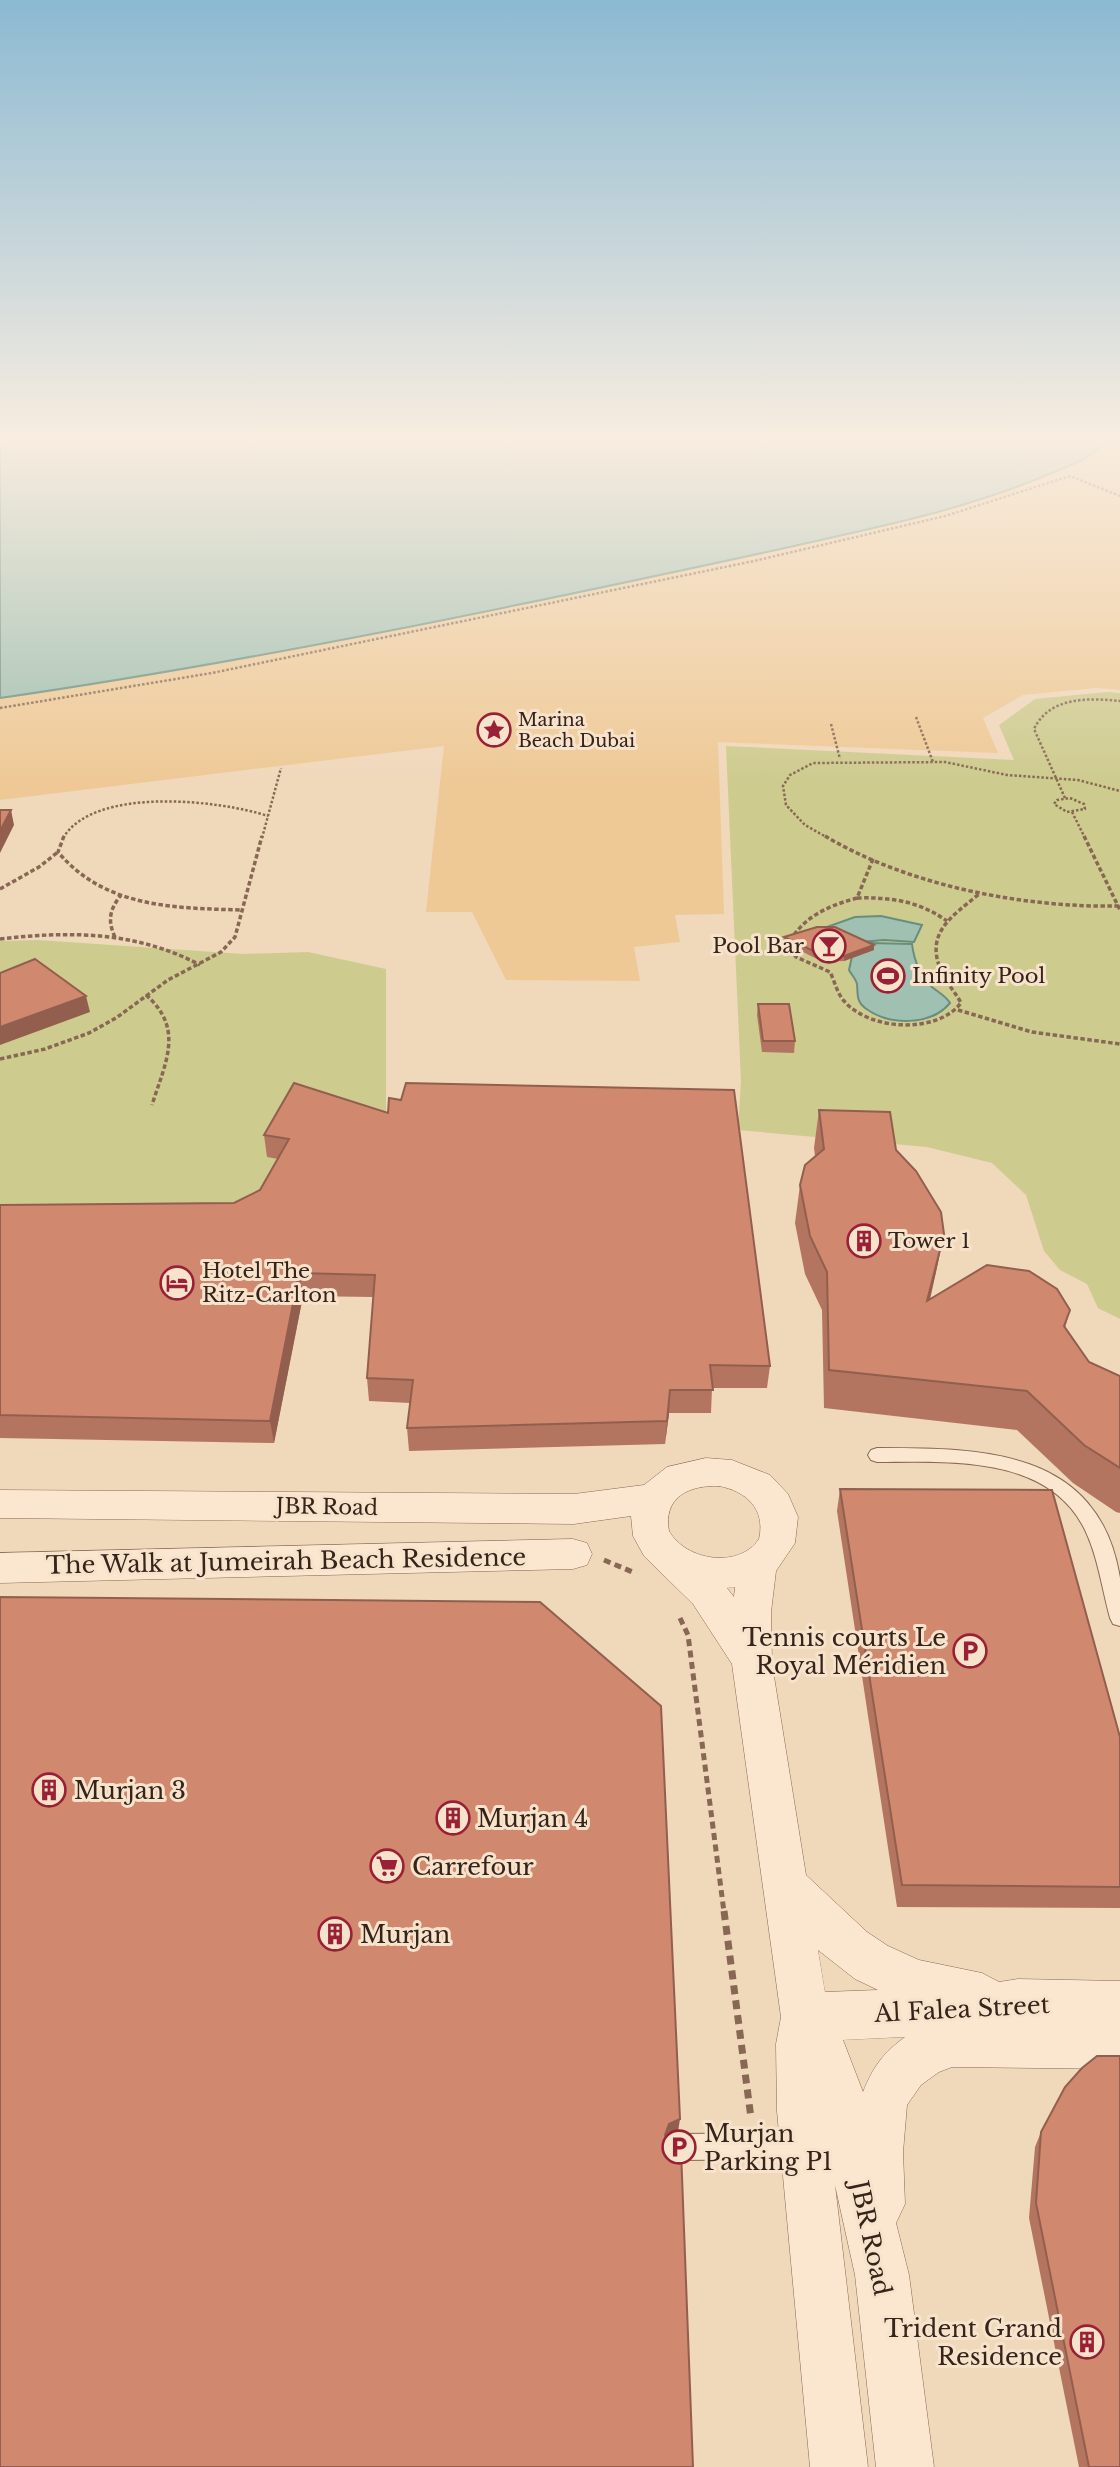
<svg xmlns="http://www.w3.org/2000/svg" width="1120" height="2467" font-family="'Libre Baskerville',serif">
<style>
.green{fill:#cecb8f}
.sand{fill:#eec996}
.water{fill:#a0c0b2;stroke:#678e7e;stroke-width:2}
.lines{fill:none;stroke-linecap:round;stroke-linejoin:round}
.lane-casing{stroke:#886854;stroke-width:2}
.street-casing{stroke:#886854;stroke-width:1}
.path-far3{stroke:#886854;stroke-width:2.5;stroke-dasharray:2.5 2;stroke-linecap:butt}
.path-far2{stroke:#886854;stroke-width:3.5;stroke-dasharray:4.5 2.5;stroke-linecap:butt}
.path-far1{stroke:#886854;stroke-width:5;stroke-dasharray:7 4.5;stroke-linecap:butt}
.path{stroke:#886854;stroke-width:7;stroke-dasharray:9 6;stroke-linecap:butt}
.lane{fill:#fbe6cf;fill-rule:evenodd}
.street{fill:#fbe6cf;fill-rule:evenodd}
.wall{fill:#b3755f}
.shaded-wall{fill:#925f4e}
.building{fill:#d0886f;stroke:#925f4e;stroke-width:2}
.labels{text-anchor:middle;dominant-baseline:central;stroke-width:6;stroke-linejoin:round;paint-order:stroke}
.far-poi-label{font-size:18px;fill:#36231a;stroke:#f7e3cb;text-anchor:start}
.poi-label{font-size:21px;fill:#36231a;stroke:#f7e3cb;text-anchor:start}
.street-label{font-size:21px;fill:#36231a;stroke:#f7e3cb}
.near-street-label{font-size:24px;fill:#36231a;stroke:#f7e3cb}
.near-poi-label{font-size:24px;fill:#36231a;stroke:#f7e3cb;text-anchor:start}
</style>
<rect width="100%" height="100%" fill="#f0d8bb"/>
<g class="green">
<path d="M1108 692 1120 693V1319L1098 1308 1087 1284 1060 1270 1044 1251 1026 1195 992 1163 927 1147 738 1130 741 1081 726 746 1014 760 999 725 1035 699Z"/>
<path d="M38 940 243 954 308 952 386 969V1134L268 1157 292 1161 263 1213 0 1227V941Z"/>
</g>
<path class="sand" d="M1110 437H1120V690L1096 688 1023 695 983 718 998 753 718 742 724 914 675 915 680 942 634 947 640 981 506 980 472 912H426L444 746 0 800V698C261 660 518 606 776 550 868 529 959 512 1047 475 1070 465 1095 458 1110 437Z"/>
<g class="water">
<path d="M0 437H1110C1095 458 1070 465 1047 475 959 512 868 529 776 550 518 606 261 660 0 698Z"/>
<path d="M881 916 922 925 914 942 884 940 848 943 824 928 855 917Z"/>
<path d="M870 943 912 944C914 961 920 975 932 987 939 993 945 995 950 1003 931 1026 889 1026 865 1008 856 1001 858 994 857 984 856 979 851 974 849 970L853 952Z"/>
</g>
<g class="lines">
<defs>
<g id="lane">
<path d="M877 1448C981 1448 1099 1448 1120 1578 1120 1593 1120 1611 1120 1626L1113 1624 1110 1618C1102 1589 1098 1557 1085 1530 1048 1454 947 1462 877 1462L871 1460 868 1455 871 1450Z"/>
<path d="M799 2133 808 2137 812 2146 808 2155 799 2159 679 2160 670 2156 666 2147 670 2138 679 2134Z"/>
</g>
<g id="street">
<path d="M706 1458 732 1460 770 1475 788 1494 798 1517 795 1543 776 1571 771 1612 772 1664 806 1875 867 1932 888 1946 919 1960 982 1973 999 1982 1018 1979 1120 1981V2069L952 2067 939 2072 921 2085 907 2105 903 2152 905 2204 896 2223 909 2275 934 2467H876L855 2275 835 2185 868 2467H810L777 2111 776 2044 781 2017 732 1664 693 1604 644 1556 633 1536 631 1516 574 1524 0 1518V1490L574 1494 644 1485 667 1467ZM719 1486C746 1491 766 1509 759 1539 739 1569 686 1561 669 1531 663 1497 689 1485 719 1486ZM735 1587 734 1597 727 1588ZM818 1950 855 1979 878 1990 825 1992ZM905 2037C883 2053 873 2067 863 2092L843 2040Z"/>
<path d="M573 1539 587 1543 592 1554 587 1565 573 1569 0 1583V1553Z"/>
</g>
</defs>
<use href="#lane" class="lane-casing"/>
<use href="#street" class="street-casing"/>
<g class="path-far3">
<path d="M0 708 212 673 754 561 945 516 1070 476 1120 496"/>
<path d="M916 717 933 762"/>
<path d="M831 724 840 759"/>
<path d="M1065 798 1034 729C1050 696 1089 698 1120 701"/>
<path d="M1070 798 1084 804 1085 809 1067 812 1054 804 1057 800Z"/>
<path d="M1072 812 1085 838"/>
<path d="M63 838C94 786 219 800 268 816"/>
<path d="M262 838 281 768"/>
<path d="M828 838 805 825 786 805 783 786 790 775 813 763 945 762 1007 775 1078 780 1120 791"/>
</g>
<g class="path-far2">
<path d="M64 836 58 852C105 908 174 908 242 910"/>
<path d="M825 836C909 886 1024 908 1120 906"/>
<path d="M1084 836 1120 910"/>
<path d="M873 859 857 898C828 906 802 917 788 945L796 957 830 972C835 982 837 993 844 1001 870 1031 937 1034 961 1003 956 993 948 985 943 975 923 934 950 918 979 894"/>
<path d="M0 889 39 867 58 852"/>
<path d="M857 898C890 897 919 901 947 921"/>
<path d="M115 937C107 920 110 909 121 895"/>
<path d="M0 939C70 931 136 931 200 965"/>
<path d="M146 995C185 1029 165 1063 152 1105"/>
<path d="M958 1010 1032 1032 1120 1044"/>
<path d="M0 1059 45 1049 89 1033 116 1018 168 980 221 952 235 937 262 836"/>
</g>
<g class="path-far1">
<path d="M604 1560 635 1573"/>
<path d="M680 1618 688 1635 724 1912"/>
</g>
<path class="path" d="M724 1911 751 2118"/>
<use href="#lane" class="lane"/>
<use href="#street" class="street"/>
</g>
<g class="wall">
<path d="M784 937 874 950 844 961 823 962 783 942Z"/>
<path d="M758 1004 795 1041 794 1053 762 1052 757 1015Z"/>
<path d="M294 1083 770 1366 767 1388H712L711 1413H669L665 1444 409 1451 407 1428 410 1403 369 1401 367 1378 373 1297 303 1296 274 1443 0 1438V1205L234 1203 260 1190 278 1159 267 1157 264 1135Z"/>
<path d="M819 1110 896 1150 944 1234 930 1300 1070 1310 1065 1328 1089 1362 1120 1376V1513L1116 1512 1073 1483 1017 1430 824 1408 822 1310 805 1274 795 1223 800 1185 815 1156 814 1148Z"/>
<path d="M840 1489 1120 1737V1908L897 1907 837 1511Z"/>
<path d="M1041 2132 1120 2467H1079L1029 2218 1035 2147Z"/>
</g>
<g class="shaded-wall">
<path d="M11 810 14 825 0 853V831Z"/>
<path d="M874 945V950L844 961V956Z"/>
<path d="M86 996 90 1012 0 1045V1027Z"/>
<path d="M944 1234 936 1272 920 1339 927 1301Z"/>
<path d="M299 1273 303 1296 274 1443 270 1421Z"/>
<path d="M670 1390 669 1413 665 1444 667 1421Z"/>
<path d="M680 2119 678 2132 668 2137 664 2148 665 2135 669 2124Z"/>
</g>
<g class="building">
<path d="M0 810H11L0 831Z"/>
<path d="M817 927H835L874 945 844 956H824L784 937Z"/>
<path d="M35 959 86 996 0 1027V973Z"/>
<path d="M758 1004H789L795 1041H763Z"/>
<path d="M294 1083 388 1113 389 1098 401 1100 406 1083 734 1090 770 1366 710 1365 713 1390H670L667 1421 407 1428 413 1380 367 1378 375 1275 299 1273 270 1421 0 1415V1205L234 1203 260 1190 289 1139 264 1135Z"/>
<path d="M819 1110 890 1112 896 1150 916 1171 941 1212 944 1234 927 1301 987 1265 1029 1271 1057 1289 1070 1310 1064 1326 1089 1362 1120 1376V1468L1084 1445 1027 1391 829 1370 827 1272 810 1236 800 1185 805 1165 824 1149Z"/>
<path d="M840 1489 1052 1490 1120 1737V1887L902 1885Z"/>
<path d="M0 1597 540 1602 661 1706 680 2119 669 2124 665 2135 670 2146 681 2150 693 2467H0Z"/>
<path d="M1097 2056H1120V2467H1089L1036 2203 1041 2132 1065 2087 1082 2068Z"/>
</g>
<linearGradient id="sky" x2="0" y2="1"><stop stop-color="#8bb9d2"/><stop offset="0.56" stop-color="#f8ede0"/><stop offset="1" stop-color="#f8ede0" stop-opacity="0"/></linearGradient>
<rect width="1120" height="782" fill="url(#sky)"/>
<defs>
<symbol id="sight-ring" viewBox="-11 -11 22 22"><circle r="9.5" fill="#f7e3cb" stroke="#9a2135" stroke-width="1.5"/><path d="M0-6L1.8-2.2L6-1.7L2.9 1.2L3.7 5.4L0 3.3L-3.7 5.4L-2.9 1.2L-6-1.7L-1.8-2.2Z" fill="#9a2135"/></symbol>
<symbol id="bar-ring" viewBox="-11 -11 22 22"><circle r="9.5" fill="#f7e3cb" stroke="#9a2135" stroke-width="1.5"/><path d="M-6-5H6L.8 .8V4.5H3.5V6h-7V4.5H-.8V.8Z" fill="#9a2135"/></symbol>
<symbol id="stadium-ring" viewBox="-11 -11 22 22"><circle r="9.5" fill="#f7e3cb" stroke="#9a2135" stroke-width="1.5"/><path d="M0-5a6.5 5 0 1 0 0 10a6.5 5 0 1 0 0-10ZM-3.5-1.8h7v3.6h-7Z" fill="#9a2135"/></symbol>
<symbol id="building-ring" viewBox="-11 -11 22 22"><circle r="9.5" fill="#f7e3cb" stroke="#9a2135" stroke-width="1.5"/><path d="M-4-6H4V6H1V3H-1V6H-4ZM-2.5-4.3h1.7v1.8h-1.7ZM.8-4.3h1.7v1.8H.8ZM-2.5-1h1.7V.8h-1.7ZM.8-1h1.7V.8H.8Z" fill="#9a2135"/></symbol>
<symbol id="hotel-ring" viewBox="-11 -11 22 22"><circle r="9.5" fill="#f7e3cb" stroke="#9a2135" stroke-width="1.5"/><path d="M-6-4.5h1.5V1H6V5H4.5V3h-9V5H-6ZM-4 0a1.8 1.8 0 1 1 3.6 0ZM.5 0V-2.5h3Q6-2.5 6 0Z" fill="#9a2135"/></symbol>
<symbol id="parking-ring" viewBox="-11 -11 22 22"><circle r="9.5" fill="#f7e3cb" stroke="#9a2135" stroke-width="1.5"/><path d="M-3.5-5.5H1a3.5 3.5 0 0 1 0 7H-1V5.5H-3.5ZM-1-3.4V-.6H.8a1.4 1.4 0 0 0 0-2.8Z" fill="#9a2135"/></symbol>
<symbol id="supermarket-ring" viewBox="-11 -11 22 22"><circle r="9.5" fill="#f7e3cb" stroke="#9a2135" stroke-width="1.5"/><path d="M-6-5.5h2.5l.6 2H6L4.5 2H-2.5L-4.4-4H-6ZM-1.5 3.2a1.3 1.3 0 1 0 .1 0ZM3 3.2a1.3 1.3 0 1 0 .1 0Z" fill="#9a2135"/></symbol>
</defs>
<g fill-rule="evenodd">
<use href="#sight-ring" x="475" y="711" width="38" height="38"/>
<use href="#bar-ring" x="810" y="927" width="38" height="38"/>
<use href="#stadium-ring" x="869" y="957" width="38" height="38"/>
<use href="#building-ring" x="845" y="1222" width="38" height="38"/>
<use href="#hotel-ring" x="158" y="1264" width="38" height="38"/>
<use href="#parking-ring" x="951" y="1632" width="38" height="38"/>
<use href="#building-ring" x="30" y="1771" width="38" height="38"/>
<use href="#building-ring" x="434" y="1799" width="38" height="38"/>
<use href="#supermarket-ring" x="368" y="1847" width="38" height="38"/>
<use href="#building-ring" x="316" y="1915" width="38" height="38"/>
<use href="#parking-ring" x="660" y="2128" width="38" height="38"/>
<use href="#building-ring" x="1068" y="2323" width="38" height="38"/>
</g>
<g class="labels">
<g class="far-poi-label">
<text x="518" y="720">Marina<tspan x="518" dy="21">Beach Dubai</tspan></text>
</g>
<g class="poi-label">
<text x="804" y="946" text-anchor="end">Pool Bar</text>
<text x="912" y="976">Infinity Pool</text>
<text x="888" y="1241">Tower 1</text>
<text x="202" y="1271">Hotel The<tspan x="202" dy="24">Ritz-Carlton</tspan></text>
</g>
<g class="street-label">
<text transform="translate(327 1507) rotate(1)">JBR Road</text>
</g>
<g class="near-street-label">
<text transform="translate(286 1561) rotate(-1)">The Walk at Jumeirah Beach Residence</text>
<text transform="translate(962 2009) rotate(-3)">Al Falea Street</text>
<text transform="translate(871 2238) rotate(78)">JBR Road</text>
</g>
<g class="near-poi-label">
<text x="946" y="1637" text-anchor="end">Tennis courts Le<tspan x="946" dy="28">Royal Méridien</tspan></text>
<text x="74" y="1790">Murjan 3</text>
<text x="477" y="1818">Murjan 4</text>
<text x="412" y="1866">Carrefour</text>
<text x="360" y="1934">Murjan</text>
<text x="704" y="2133">Murjan<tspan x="704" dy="28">Parking P1</tspan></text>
<text x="1062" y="2328" text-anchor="end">Trident Grand<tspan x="1062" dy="28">Residence</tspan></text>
</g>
</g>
</svg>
